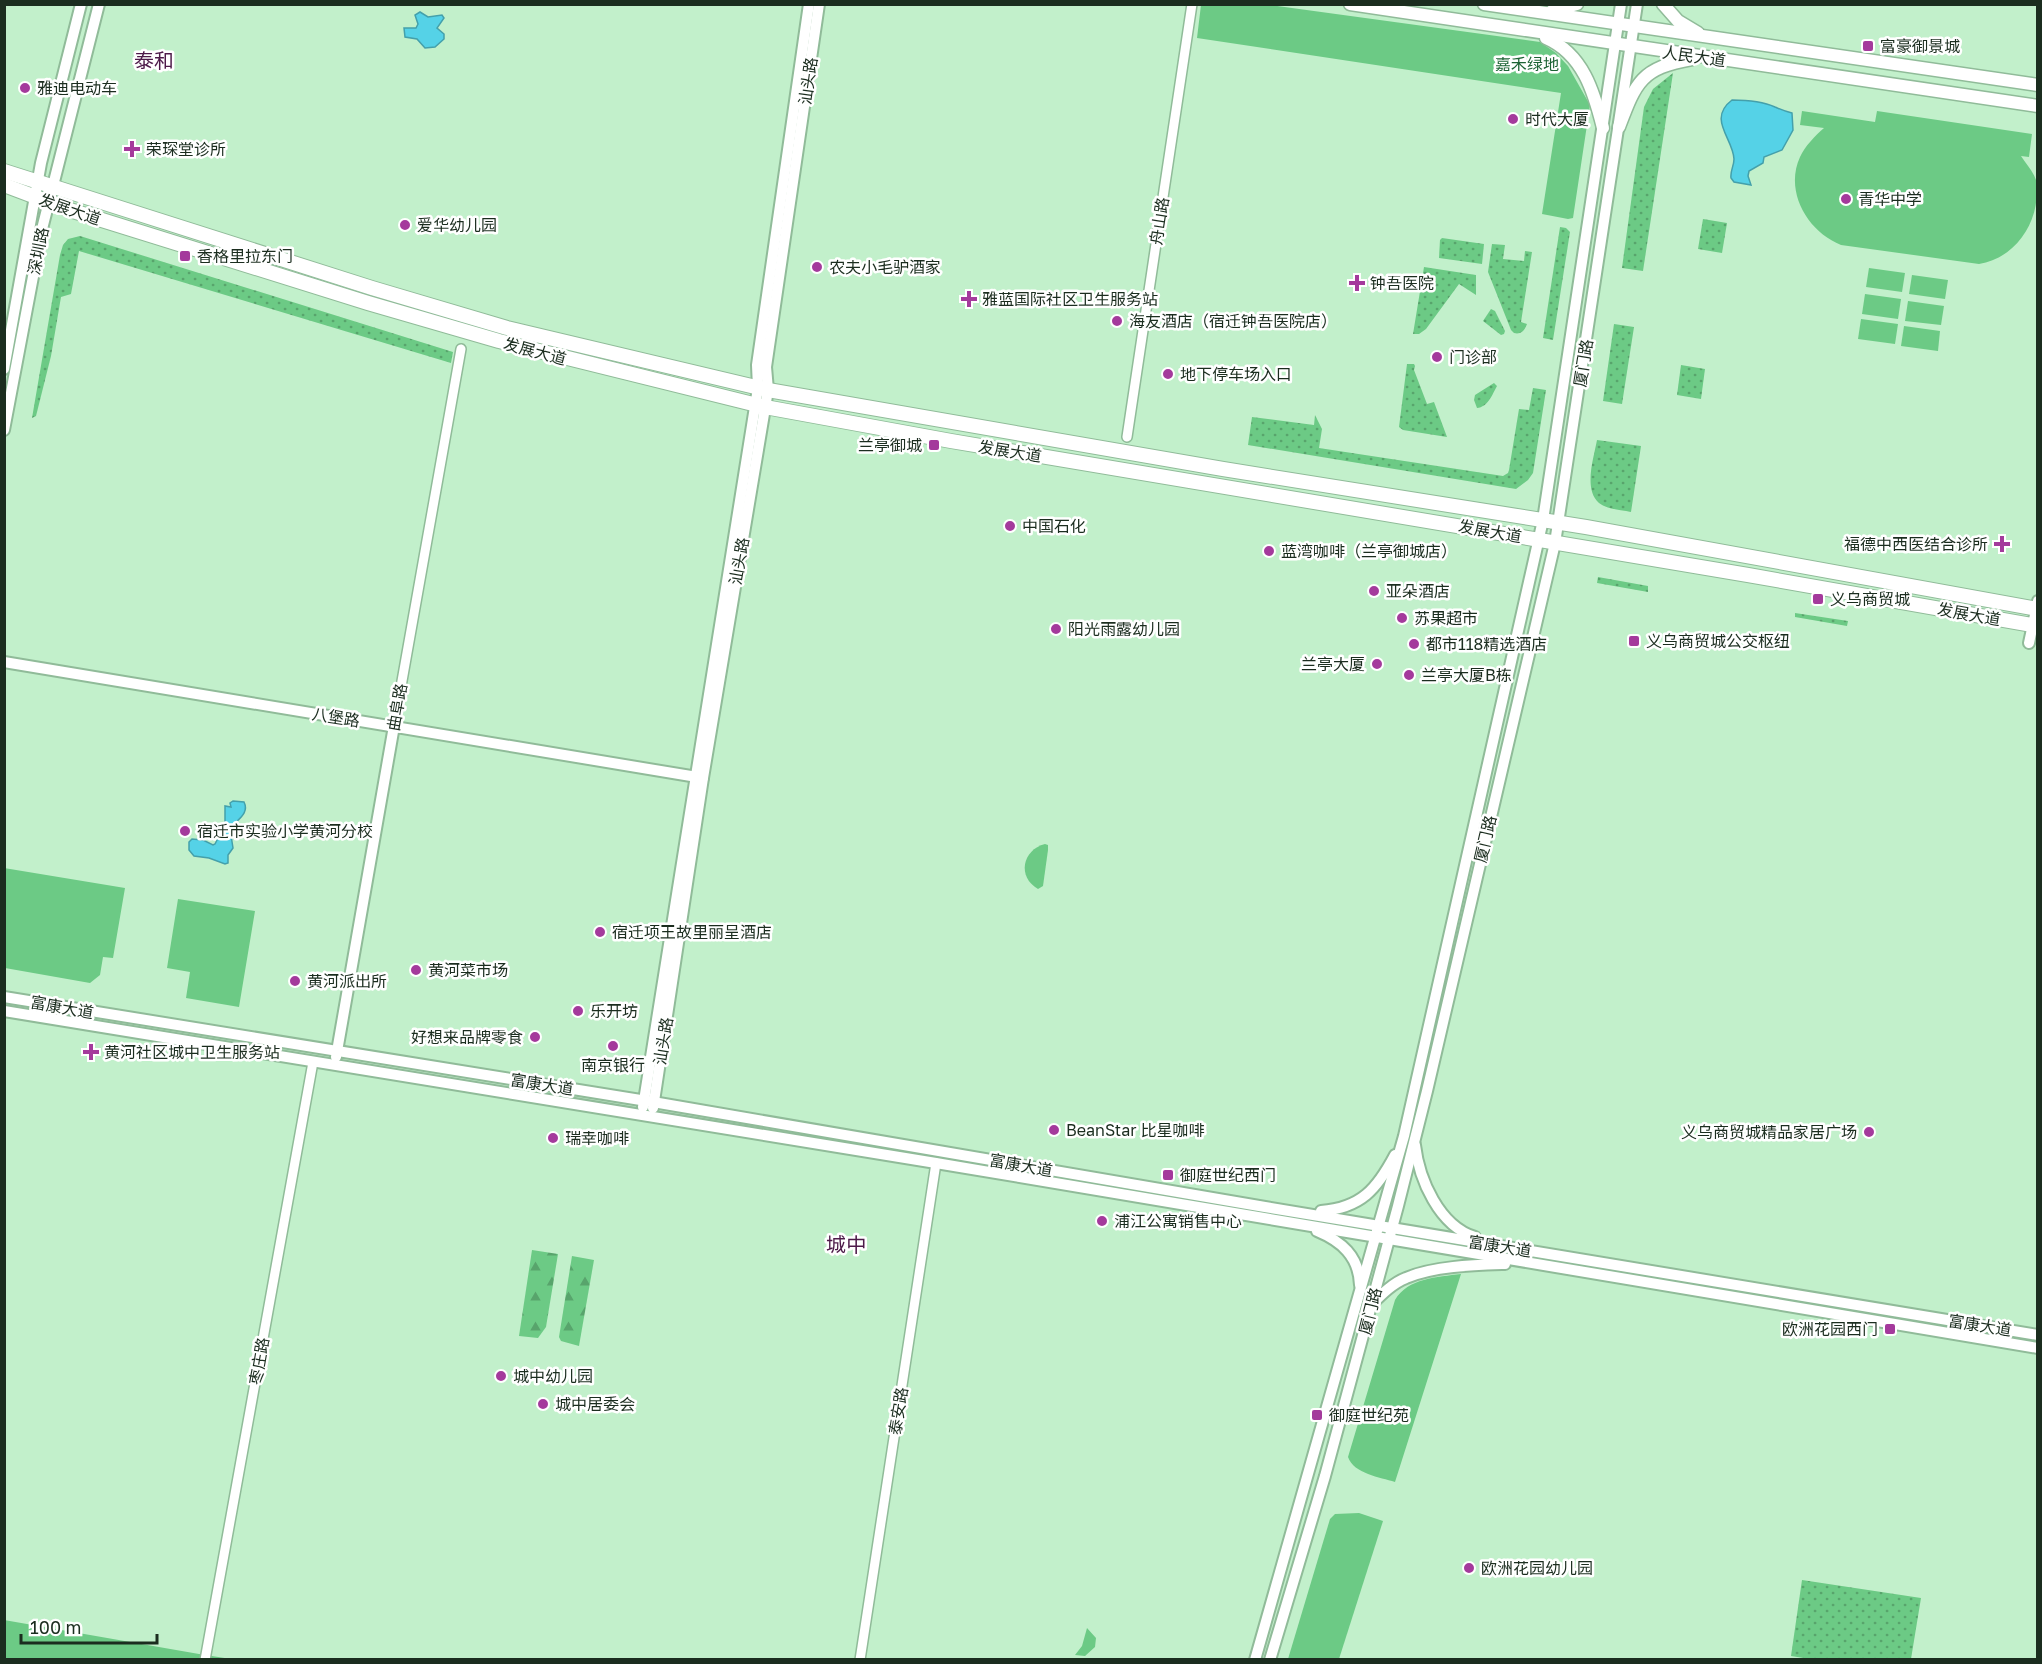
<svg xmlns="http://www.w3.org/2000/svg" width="2042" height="1664" font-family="'Golos Text','Noto Sans SC',sans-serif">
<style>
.grass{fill:url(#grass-dots)}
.forest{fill:url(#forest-firs)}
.park{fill:#6cca85}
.water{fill:#55d2e7;stroke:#44a0ab;stroke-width:1.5}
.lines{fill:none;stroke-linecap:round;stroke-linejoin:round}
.minor-casing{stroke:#90bb99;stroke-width:12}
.tertiary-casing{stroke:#90bb99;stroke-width:14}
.secondary-casing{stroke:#90bb99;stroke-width:15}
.primary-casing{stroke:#90bb99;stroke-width:16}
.minor{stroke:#fff;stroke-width:9}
.tertiary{stroke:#fff;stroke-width:10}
.secondary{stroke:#fff;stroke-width:12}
.primary{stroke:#fff;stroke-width:14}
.poi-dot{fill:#a43a9c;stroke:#fff;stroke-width:2}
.labels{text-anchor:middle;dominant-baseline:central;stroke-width:5;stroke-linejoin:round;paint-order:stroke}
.poi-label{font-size:16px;fill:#1b2d1f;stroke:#fff;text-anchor:start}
.street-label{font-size:16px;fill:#1b2d1f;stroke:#fff}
.park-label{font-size:16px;fill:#1c6334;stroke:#fff}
.quarter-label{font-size:20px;fill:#4d1a49;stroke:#fff}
</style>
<defs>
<pattern id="grass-dots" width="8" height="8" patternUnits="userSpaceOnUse" patternTransform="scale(1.5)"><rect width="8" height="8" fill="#6cca85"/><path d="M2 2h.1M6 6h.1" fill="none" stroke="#58a46c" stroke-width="1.8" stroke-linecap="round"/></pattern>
<pattern id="forest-firs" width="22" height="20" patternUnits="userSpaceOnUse" patternTransform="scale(1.5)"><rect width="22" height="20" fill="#6cca85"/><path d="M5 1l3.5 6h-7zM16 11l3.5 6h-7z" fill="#58a46c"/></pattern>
</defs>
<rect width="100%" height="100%" fill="#c2f0cb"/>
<g class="grass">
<path d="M1673 73 1643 271 1622 268 1644 107 1653 89Z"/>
<path d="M1703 219 1727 223 1722 253 1698 249Z"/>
<path d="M1560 227 1566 228 1570 232 1553 340 1543 338Z"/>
<path d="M80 236 453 352 451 363 79 251 71 294 61 297 51 356 36 416 32 418 60 255 63 245 68 239Z"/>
<path d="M1442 238 1484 244 1482 264 1439 258 1440 240Z"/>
<path d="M1492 244 1505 245 1503 259 1524 261 1525 251 1532 252 1521 322 1527 324C1525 330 1521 335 1514 333L1511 330 1488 272Z"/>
<path d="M1424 267 1476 275V295L1459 284 1426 329 1419 334H1413Z"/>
<path d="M1491 309 1495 311 1505 331 1504 334 1501 335 1483 321Z"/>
<path d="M1614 324 1634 327 1622 404 1603 401Z"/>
<path d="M1407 364H1414L1415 366 1414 370 1427 404 1434 402 1447 437 1403 430 1399 427Z"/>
<path d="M1681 365 1705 369 1701 399 1677 395Z"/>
<path d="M1494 383 1497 386C1492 395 1488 407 1477 408L1474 400 1475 395Z"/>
<path d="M1533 388 1546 390 1533 473 1528 480 1516 489 1248 445 1252 417 1314 425 1315 415 1322 429 1319 448 1503 476 1508 473 1509 470 1519 409 1529 410Z"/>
<path d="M1597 440 1641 446 1631 512C1621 510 1606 509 1599 503 1583 489 1594 457 1597 440Z"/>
<path d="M1598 577 1648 586V592L1597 583Z"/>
<path d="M1795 613 1848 621 1847 626 1795 617Z"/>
<path d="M1802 1580 1921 1598 1911 1659 1816 1660 1791 1656Z"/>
</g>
<g class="forest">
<path d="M532 1250 558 1254 546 1327 538 1338 519 1336Z"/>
<path d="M572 1256 594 1260 579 1346 561 1341 559 1337Z"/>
</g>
<g class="park">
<path d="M1270 5 1540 42 1556 53 1568 66 1590 105 1573 218 1568 219 1542 214 1561 93 1197 38 1201 5Z"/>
<path d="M1802 111 1875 122 1877 111 2032 134 2029 157 2021 156C2026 164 2033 171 2036 180 2042 219 2017 258 1979 264L1841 245C1808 232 1784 192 1800 157 1805 146 1815 136 1824 128L1800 125Z"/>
<path d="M1869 268 1905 273 1902 292 1866 287Z"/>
<path d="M1912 275 1948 280 1945 299 1909 294Z"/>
<path d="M1865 294 1901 299 1898 319 1862 314Z"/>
<path d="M1908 301 1944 306 1941 325 1905 321Z"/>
<path d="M1861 319 1898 324 1895 344 1858 339Z"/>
<path d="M1904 326 1940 331 1938 351 1901 346Z"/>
<path d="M1045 844 1048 845V850L1043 886 1038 889C1017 877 1022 850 1045 844Z"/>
<path d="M4 868 125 888 113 958 103 957 100 975 90 983 5 968Z"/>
<path d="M178 899 255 911 239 1007 186 998 190 972 167 968Z"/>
<path d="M1461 1274 1395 1482C1380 1477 1354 1474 1348 1457L1395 1300C1408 1278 1437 1277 1461 1274Z"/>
<path d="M1359 1513 1383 1521 1339 1659H1288L1330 1519 1335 1514Z"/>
<path d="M4 1620 199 1654 231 1659H5Z"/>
<path d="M1087 1628 1096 1638 1095 1647 1085 1656 1075 1655 1082 1646Z"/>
</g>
<g class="water">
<path d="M420 12 428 17 442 15 444 18 437 28 444 34V39L435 47 425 48 417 39 405 37 404 28H416L418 24 415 15Z"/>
<path d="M1732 100C1745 100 1762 101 1775 107 1782 110 1784 111 1792 113L1793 130 1782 150 1764 157 1763 163 1749 171 1748 176 1751 185 1734 182 1731 178C1730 171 1734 166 1734 159 1733 138 1707 119 1732 100Z"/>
<path d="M233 801 244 802C250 814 236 820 230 829L233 848 228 855V863L225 864 209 858 194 856 189 850V842L192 839 203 840 213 845 215 844 225 824V806L231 807 230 803Z"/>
</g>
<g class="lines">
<defs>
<g id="minor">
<path d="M1127 437 1192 4"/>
<path d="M394 726 461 349"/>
<path d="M205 1660 313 1062"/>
<path d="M860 1660 936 1163"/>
</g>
<g id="tertiary">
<path d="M4 369 41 163 81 4"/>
<path d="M4 430 42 229 99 4"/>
<path d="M2029 643 2038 601"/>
<path d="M4 662 703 778"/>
<path d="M4 997 653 1102 1265 1207 2038 1335"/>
<path d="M4 1011 936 1163 2038 1348"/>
<path d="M336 1057 394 726"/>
<path d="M643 1107 758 388 757 365 809 4"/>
<path d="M653 1108 703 778 768 390 766 367 819 4"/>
<path d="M1415 1145C1419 1179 1439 1226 1475 1237"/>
<path d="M1321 1211C1361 1208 1377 1189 1395 1155"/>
<path d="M1317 1231C1341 1241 1359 1256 1360 1285"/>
<path d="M1372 1304C1382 1294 1393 1283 1406 1278 1434 1266 1476 1265 1505 1264"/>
<path d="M1255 1660 1404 1136 1543 520 1621 4"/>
<path d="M1270 1660 1325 1476 1398 1206 1427 1091 1555 543 1637 4"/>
</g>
<g id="secondary">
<path d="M1350 4 2038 106"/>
<path d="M1484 4 2038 85"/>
<path d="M1663 4 1678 21 1698 33"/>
<path d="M1552 11 1577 4"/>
<path d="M1546 38C1583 54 1594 92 1603 128"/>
<path d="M1619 127C1636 82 1641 68 1692 59"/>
</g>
<g id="primary">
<path d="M4 171 372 288 507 328 768 390 1223 469 1586 527 2038 609"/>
<path d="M4 185 73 211 368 303 499 341 765 407 951 441 1748 575 2038 626"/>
</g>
</defs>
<use href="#minor" class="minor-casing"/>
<use href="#tertiary" class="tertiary-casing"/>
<use href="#secondary" class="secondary-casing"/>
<use href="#primary" class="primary-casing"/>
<use href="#minor" class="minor"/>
<use href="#tertiary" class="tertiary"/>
<use href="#secondary" class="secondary"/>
<use href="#primary" class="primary"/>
</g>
<g class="poi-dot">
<rect x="1862" y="40" width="12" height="12" rx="3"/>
<circle cx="25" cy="88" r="6"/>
<circle cx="1513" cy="119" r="6"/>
<path d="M129 140h6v6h6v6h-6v6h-6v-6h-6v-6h6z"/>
<circle cx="1846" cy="199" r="6"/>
<circle cx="405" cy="225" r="6"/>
<rect x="179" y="250" width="12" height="12" rx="3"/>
<circle cx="817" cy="267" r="6"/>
<path d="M1354 274h6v6h6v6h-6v6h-6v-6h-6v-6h6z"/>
<path d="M966 290h6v6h6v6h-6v6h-6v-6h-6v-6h6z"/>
<circle cx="1117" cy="321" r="6"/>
<circle cx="1437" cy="357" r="6"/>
<circle cx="1168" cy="374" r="6"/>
<rect x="928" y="439" width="12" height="12" rx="3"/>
<circle cx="1010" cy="526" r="6"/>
<path d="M1999 535h6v6h6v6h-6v6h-6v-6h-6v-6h6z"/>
<circle cx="1269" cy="551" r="6"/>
<circle cx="1374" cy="591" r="6"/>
<rect x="1812" y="593" width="12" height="12" rx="3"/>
<circle cx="1402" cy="618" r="6"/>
<circle cx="1056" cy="629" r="6"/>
<rect x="1628" y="635" width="12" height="12" rx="3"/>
<circle cx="1414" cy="644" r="6"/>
<circle cx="1377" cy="664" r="6"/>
<circle cx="1409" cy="675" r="6"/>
<circle cx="185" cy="831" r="6"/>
<circle cx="600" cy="932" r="6"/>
<circle cx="416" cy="970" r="6"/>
<circle cx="295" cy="981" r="6"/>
<circle cx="578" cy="1011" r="6"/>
<circle cx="535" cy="1037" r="6"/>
<circle cx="613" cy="1046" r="6"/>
<path d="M88 1043h6v6h6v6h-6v6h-6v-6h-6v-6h6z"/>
<circle cx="1054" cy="1130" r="6"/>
<circle cx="1869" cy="1132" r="6"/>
<circle cx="553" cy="1138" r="6"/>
<rect x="1162" y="1169" width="12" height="12" rx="3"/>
<circle cx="1102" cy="1221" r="6"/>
<rect x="1884" y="1323" width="12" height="12" rx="3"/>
<circle cx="501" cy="1376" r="6"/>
<circle cx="543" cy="1404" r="6"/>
<rect x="1311" y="1409" width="12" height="12" rx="3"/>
<circle cx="1469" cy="1568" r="6"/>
</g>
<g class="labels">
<g class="poi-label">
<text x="1880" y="46">富豪御景城</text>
<text x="37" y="88">雅迪电动车</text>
<text x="1525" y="119">时代大厦</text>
<text x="146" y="149">荣琛堂诊所</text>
<text x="1858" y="199">青华中学</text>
<text x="417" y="225">爱华幼儿园</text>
<text x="197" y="256">香格里拉东门</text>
<text x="829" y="267">农夫小毛驴酒家</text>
<text x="1370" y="283">钟吾医院</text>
<text x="982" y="299">雅蓝国际社区卫生服务站</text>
<text x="1129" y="321">海友酒店（宿迁钟吾医院店）</text>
<text x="1449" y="357">门诊部</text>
<text x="1180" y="374">地下停车场入口</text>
<text x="922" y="445" text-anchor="end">兰亭御城</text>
<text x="1022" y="526">中国石化</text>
<text x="1988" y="544" text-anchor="end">福德中西医结合诊所</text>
<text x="1281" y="551">蓝湾咖啡（兰亭御城店）</text>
<text x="1386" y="591">亚朵酒店</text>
<text x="1830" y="599">义乌商贸城</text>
<text x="1414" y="618">苏果超市</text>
<text x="1068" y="629">阳光雨露幼儿园</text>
<text x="1646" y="641">义乌商贸城公交枢纽</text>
<text x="1426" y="644">都市118精选酒店</text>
<text x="1365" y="664" text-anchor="end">兰亭大厦</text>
<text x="1421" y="675">兰亭大厦B栋</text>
<text x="197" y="831">宿迁市实验小学黄河分校</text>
<text x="612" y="932">宿迁项王故里丽呈酒店</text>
<text x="428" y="970">黄河菜市场</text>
<text x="307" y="981">黄河派出所</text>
<text x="590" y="1011">乐开坊</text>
<text x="523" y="1037" text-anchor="end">好想来品牌零食</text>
<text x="104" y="1052">黄河社区城中卫生服务站</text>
<text x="613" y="1065" text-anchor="middle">南京银行</text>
<text x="1066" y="1130">BeanStar 比星咖啡</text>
<text x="1857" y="1132" text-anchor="end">义乌商贸城精品家居广场</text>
<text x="565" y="1138">瑞幸咖啡</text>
<text x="1180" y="1175">御庭世纪西门</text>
<text x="1114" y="1221">浦江公寓销售中心</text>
<text x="1878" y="1329" text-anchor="end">欧洲花园西门</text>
<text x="513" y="1376">城中幼儿园</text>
<text x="555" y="1404">城中居委会</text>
<text x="1329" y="1415">御庭世纪苑</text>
<text x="1481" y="1568">欧洲花园幼儿园</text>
</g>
<g class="street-label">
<text transform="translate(1694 56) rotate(8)">人民大道</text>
<text transform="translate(808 81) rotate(-82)">汕头路</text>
<text transform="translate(70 209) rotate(19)">发展大道</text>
<text transform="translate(1159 221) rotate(-81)">舟山路</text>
<text transform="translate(38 251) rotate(-79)">深圳路</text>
<text transform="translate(535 351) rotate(15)">发展大道</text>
<text transform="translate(1583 363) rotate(-81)">厦门路</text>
<text transform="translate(1010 451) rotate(9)">发展大道</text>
<text transform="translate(1490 531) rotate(10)">发展大道</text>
<text transform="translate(739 561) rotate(-80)">汕头路</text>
<text transform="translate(1969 614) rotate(10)">发展大道</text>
<text transform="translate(397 707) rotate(-80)">曲阜路</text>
<text transform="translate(336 717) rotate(9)">八堡路</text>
<text transform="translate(1485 839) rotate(-77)">厦门路</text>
<text transform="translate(62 1007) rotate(10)">富康大道</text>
<text transform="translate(663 1041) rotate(-81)">汕头路</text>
<text transform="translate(542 1084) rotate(9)">富康大道</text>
<text transform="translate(1021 1165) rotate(10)">富康大道</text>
<text transform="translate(1500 1246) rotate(9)">富康大道</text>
<text transform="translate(1370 1311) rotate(-76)">厦门路</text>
<text transform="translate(1980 1325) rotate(9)">富康大道</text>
<text transform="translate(259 1361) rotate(-80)">枣庄路</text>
<text transform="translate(898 1411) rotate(-81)">泰安路</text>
</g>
<g class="park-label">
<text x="1527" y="64">嘉禾绿地</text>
</g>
<g class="quarter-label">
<text x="154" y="60">泰和</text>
<text x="846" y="1244">城中</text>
</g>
</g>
<rect width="2042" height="1664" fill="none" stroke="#1b2d1f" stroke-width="12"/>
<path d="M21 1634v9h136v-9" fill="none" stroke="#1b2d1f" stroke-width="3"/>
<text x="30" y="1634" font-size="18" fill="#1b2d1f" stroke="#ffffff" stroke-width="4.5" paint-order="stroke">100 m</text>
</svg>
